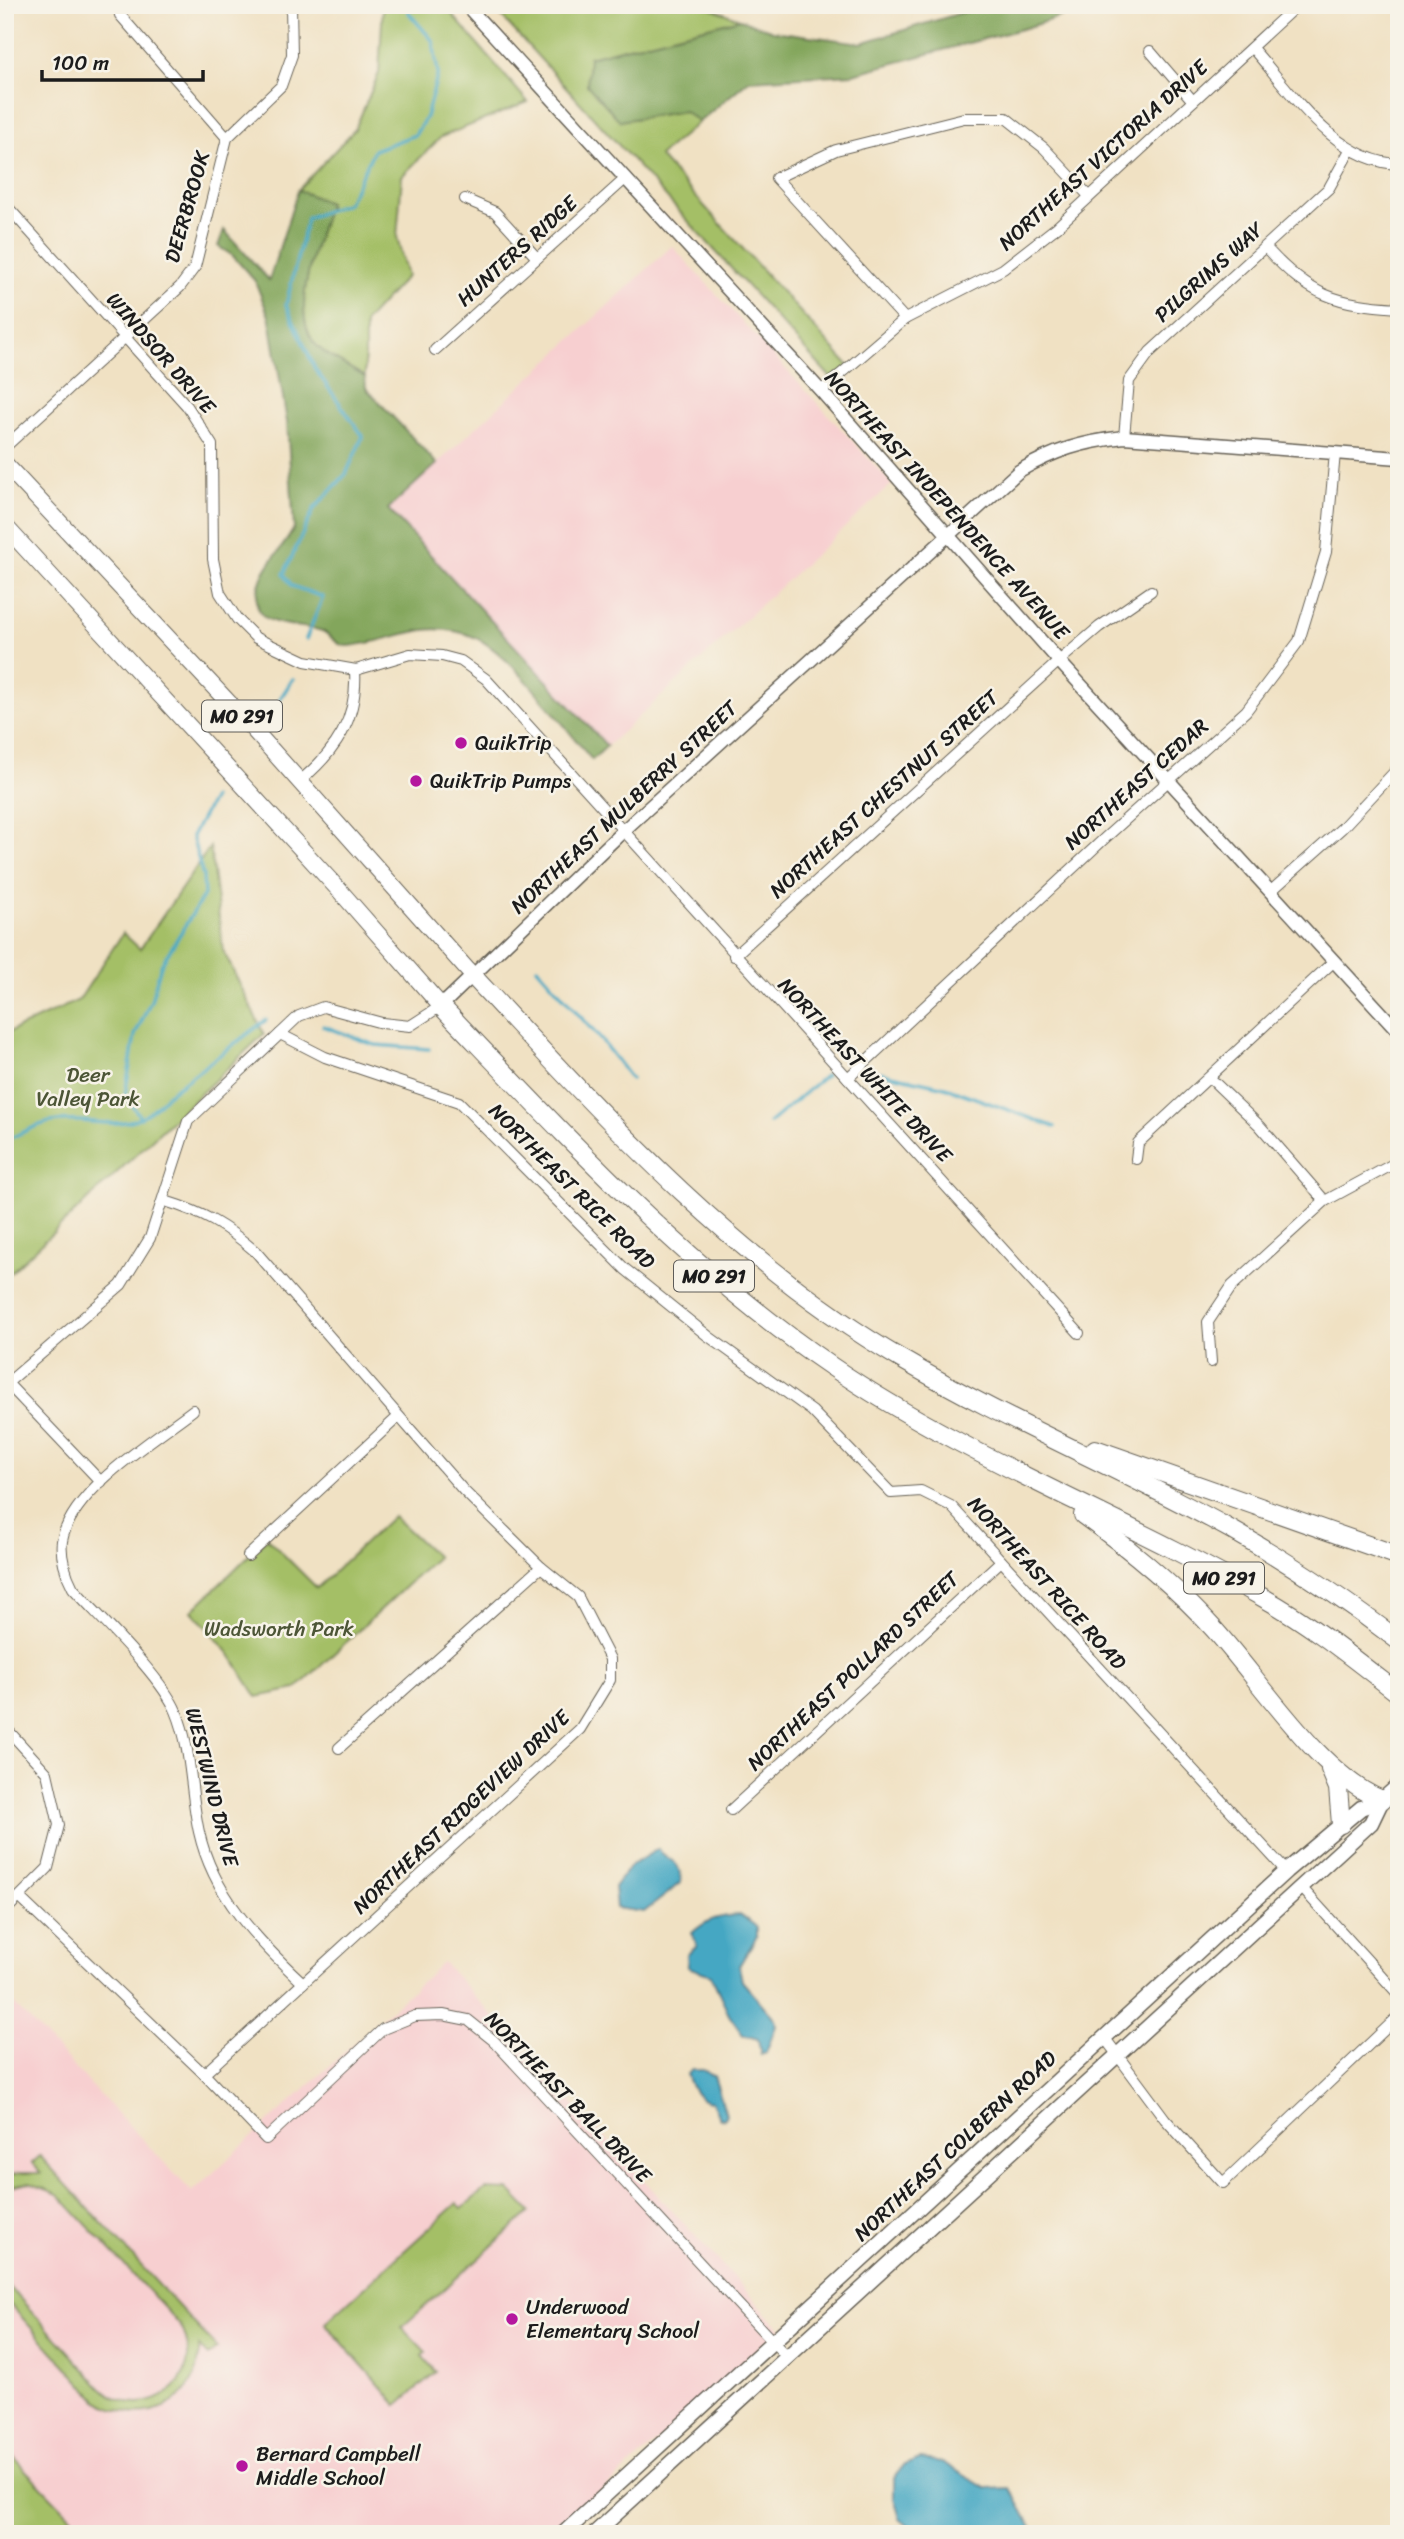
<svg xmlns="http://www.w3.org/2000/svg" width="1404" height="2539" font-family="Sriracha,sans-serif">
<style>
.built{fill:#f7cfd0}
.green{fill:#a4bf66;stroke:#606e41;stroke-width:2}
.forest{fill:#83a65b;stroke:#50613c;stroke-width:2}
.water{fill:#44a7c3;stroke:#306270;stroke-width:2}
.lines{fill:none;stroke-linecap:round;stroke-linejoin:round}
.stream{stroke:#44a7c3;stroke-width:3.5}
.minor-casing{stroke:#666156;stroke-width:12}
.tertiary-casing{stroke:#666156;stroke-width:15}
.secondary-casing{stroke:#666156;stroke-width:17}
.primary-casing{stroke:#666156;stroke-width:18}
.motorway-casing{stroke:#666156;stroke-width:20}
.minor{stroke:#fff;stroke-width:10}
.tertiary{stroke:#fff;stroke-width:12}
.secondary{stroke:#fff;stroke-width:14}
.primary{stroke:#fff;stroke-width:16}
.motorway{stroke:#fff;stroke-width:18}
.poi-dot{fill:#b5179e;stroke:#f7f3e8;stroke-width:2.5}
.labels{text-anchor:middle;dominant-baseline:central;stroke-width:5;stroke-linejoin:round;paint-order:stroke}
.shield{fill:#f7f3e8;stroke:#5e5c59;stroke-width:2}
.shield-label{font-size:19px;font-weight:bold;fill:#1c1c1c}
.street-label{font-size:21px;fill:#1c1c1c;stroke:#f7f3e8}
.poi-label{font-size:21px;fill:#1c1c1c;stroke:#f7f3e8;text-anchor:start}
.park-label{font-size:21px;fill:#4c5536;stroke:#f7f3e8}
</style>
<rect width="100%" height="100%" fill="#f7f3e8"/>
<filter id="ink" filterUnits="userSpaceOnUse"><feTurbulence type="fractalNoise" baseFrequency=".0143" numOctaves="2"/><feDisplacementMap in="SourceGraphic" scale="14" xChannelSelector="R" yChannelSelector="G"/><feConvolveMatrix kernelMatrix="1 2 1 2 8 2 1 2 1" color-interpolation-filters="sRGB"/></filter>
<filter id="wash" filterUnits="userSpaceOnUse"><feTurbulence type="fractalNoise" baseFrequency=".00686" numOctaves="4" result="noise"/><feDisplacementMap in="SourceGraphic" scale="28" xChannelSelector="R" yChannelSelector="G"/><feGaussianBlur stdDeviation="1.57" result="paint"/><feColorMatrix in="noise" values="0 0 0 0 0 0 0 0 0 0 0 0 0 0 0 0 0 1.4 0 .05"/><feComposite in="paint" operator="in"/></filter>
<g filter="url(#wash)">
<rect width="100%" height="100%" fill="#f0e1c3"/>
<g class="built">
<path d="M672 246 892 484 607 746 388 509Z"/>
<path d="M443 1962 782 2330 554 2534H5V1994L192 2192Z"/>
</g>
<g class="green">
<path d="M383 5H444L528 102 441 137 402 176 397 237 407 276 365 322V377C351 368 332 359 319 348 285 317 318 240 329 203L298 190 355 129 379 73Z"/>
<path d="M491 5H703L740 19 589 57 620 121 684 111 699 122 659 156 850 367 831 378Z"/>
<path d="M210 847 223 950 264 1034 5 1278V1034L79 1000 123 933 140 949Z"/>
<path d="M393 1516 437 1557 296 1689 257 1697 229 1653 192 1611 267 1538 317 1588Z"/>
<path d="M40 2156 217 2348 208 2356 199 2347C202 2404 141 2430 97 2400L5 2299V2282L99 2385C143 2431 212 2380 180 2325L58 2194 30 2183 5 2188V2176L20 2173H41L32 2163Z"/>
<path d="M485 2189 509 2190 530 2212 402 2327 426 2352 422 2356 436 2372 397 2405 325 2323 457 2203 462 2208Z"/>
<path d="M5 2449 76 2522 64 2534H5Z"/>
</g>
<g class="forest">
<path d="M987 5 1027 10 1040 5H1094L1029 27 853 74 749 80 699 122 684 111 620 121 587 85 589 57 740 19 773 31 861 43Z"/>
<path d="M298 190 329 203C318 240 285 317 319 348 332 359 351 368 365 377L366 388 437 464 388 509 607 746 592 760C565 728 510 652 474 637 424 617 395 642 349 646 336 647 332 635 322 631 304 623 255 631 257 598 260 565 281 554 294 528L287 422 270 319 255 281 233 256 218 246 224 230 269 280Z"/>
</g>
<g class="water">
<path d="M658 1849C670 1864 680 1857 681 1883L644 1912 616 1908 614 1887 630 1866Z"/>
<path d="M740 1915 757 1927V1936L739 1966 742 1981 775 2019 776 2026 766 2052 761 2055 758 2039 743 2035 729 2015 711 1975 688 1967 687 1955 697 1945 692 1933C707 1919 719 1916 740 1915Z"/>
<path d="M692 2070H703L714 2076 726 2115 724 2119 719 2118 712 2102C696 2100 692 2089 687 2074Z"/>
<path d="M920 2459 942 2462 987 2489 1010 2488C1019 2504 1028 2521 1036 2534H919L900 2518 894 2499V2478L904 2465Z"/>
</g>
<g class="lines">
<g class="stream">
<path d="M306 639 323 597 292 586 284 574 314 509 346 474 363 436 315 369 286 305 307 218 348 203 374 150 415 135 426 117 438 73 433 41 408 12V5"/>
<path d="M274 708 293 679"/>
<path d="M537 967 602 1041 631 1079"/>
<path d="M323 1026 375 1045 429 1049"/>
<path d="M879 1072 945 1087 1055 1127"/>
<path d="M141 1118 125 1095 135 1035 151 1001 161 965 204 895 203 876 192 836 213 798"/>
<path d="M769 1123 826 1075"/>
<path d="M5 1140C20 1135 36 1124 51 1122 100 1115 129 1141 167 1095L266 1020"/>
</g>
</g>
</g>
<g filter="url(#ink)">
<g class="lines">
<defs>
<g id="minor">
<path d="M118 5 120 15 227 138"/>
<path d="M1252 48C1291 91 1335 162 1399 164"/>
<path d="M1150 51 1193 101"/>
<path d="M465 199 495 212 537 258"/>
<path d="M5 204 187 406 212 445 213 559 220 593 237 619 256 638 305 661 356 670 410 654 442 656 461 661 486 679 1079 1333"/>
<path d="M1266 248C1310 296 1335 304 1399 308"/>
<path d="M905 319 776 178 836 150 964 118H1006L1044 148 1089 196"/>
<path d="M435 350 624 180"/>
<path d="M821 391 905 319 1003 269 1057 227 1297 5"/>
<path d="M1124 437 1129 381 1150 352 1329 188 1350 150"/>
<path d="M5 447 180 287 195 267 227 138 281 86 292 55 291 5"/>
<path d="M300 781C336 751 358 719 355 670"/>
<path d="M1271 891 1342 828 1399 767"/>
<path d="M5 926 8 929"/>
<path d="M734 956 1059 661 1099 627 1151 591"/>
<path d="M280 1034 325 1057 459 1102 625 1269 708 1336 812 1411 891 1493 921 1491 951 1506 1286 1871"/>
<path d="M848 1078 1105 838 1246 711 1299 641 1326 552 1335 453"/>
<path d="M1210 1078 1260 1126 1325 1201"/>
<path d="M1136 1159 1138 1143 1333 962"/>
<path d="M165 1201C204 1213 225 1225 256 1252L464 1491 541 1567 578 1597 610 1659V1680L580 1729 204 2074"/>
<path d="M1211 1362 1208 1322 1232 1286 1325 1201 1399 1161"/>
<path d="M7 1383 101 1482"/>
<path d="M5 1385 121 1285 150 1238 188 1121 299 1016 323 1007 382 1023 410 1026 441 1006"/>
<path d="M193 1410C154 1440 71 1490 62 1541 60 1556 66 1575 73 1588 100 1618 161 1676 176 1711 192 1749 190 1792 199 1832 213 1895 257 1940 303 1983"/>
<path d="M248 1556 397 1418"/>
<path d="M5 1727 47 1773 59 1825 48 1868 5 1911"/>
<path d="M339 1748 541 1567"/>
<path d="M731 1810 1001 1561"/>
<path d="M1301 1887 1399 1995"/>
<path d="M20 1898 204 2074 266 2139 383 2029 415 2016 443 2015 468 2020 493 2040 787 2357"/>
<path d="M1104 2037 1165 2119 1223 2183 1399 2016"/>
</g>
<g id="tertiary">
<path d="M466 5 821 391 1059 661 1399 1032"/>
<path d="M441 1006 622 832 1019 471C1055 450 1082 442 1124 437L1399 458"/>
</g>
<g id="secondary">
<path d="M563 2534 1286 1871 1361 1808 1382 1800"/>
<path d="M594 2534 1371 1823 1382 1800 1399 1785"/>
</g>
<g id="primary">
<path d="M5 464 244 719 472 975"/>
<path d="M5 526 340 891 441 1006"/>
</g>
<g id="motorway">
<path d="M472 975C602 1115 735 1262 901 1359 1008 1422 1122 1469 1230 1529 1289 1562 1345 1600 1399 1641"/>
<path d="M441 1006C564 1134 683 1265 831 1366 966 1458 1121 1516 1262 1597 1311 1624 1355 1660 1399 1694"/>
<path d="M1095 1449 1399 1556"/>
<path d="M1083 1515C1129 1548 1174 1585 1212 1627 1259 1678 1320 1776 1382 1800"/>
<path d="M1330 1769 1338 1788 1341 1824"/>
</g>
</defs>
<use href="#minor" class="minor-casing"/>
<use href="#tertiary" class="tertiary-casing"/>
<use href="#secondary" class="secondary-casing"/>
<use href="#primary" class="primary-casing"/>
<use href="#motorway" class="motorway-casing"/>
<use href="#minor" class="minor"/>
<use href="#tertiary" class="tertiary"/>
<use href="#secondary" class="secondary"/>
<use href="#primary" class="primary"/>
<use href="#motorway" class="motorway"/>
</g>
</g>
<g class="poi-dot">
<circle cx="461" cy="743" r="7"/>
<circle cx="416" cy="781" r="7"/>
<circle cx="512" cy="2319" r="7"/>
<circle cx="242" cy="2466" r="7"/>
</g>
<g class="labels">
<g class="shield">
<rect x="202" y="700.5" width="80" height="31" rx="5"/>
<rect x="674" y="1260.5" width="80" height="31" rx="5"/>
<rect x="1184" y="1562.5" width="80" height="31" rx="5"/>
</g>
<g class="shield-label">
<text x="242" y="716">MO 291</text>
<text x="714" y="1276">MO 291</text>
<text x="1224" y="1578">MO 291</text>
</g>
<g class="street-label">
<text transform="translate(1103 155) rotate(-42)">NORTHEAST VICTORIA DRIVE</text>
<text transform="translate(187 207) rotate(-74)">DEERBROOK</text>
<text transform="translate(517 251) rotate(-42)">HUNTERS RIDGE</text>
<text transform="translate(1209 272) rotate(-42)">PILGRIMS WAY</text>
<text transform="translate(161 353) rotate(49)">WINDSOR DRIVE</text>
<text transform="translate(947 505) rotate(48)">NORTHEAST INDEPENDENCE AVENUE</text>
<text transform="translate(1136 784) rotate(-42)">NORTHEAST CEDAR</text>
<text transform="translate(884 794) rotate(-42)">NORTHEAST CHESTNUT STREET</text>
<text transform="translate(624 807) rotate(-43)">NORTHEAST MULBERRY STREET</text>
<text transform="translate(865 1070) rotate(47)">NORTHEAST WHITE DRIVE</text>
<text transform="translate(572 1186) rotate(45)">NORTHEAST RICE ROAD</text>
<text transform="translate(1047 1583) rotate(48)">NORTHEAST RICE ROAD</text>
<text transform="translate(853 1671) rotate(-43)">NORTHEAST POLLARD STREET</text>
<text transform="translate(212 1787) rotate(76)">WESTWIND DRIVE</text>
<text transform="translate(461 1812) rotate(-43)">NORTHEAST RIDGEVIEW DRIVE</text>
<text transform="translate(568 2097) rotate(46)">NORTHEAST BALL DRIVE</text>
<text transform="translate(955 2146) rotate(-43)">NORTHEAST COLBERN ROAD</text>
</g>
<g class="poi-label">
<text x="475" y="743">QuikTrip</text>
<text x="430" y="781">QuikTrip Pumps</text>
<text x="526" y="2307">Underwood<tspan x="526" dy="24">Elementary School</tspan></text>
<text x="256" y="2454">Bernard Campbell<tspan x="256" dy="24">Middle School</tspan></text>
</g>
<g class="park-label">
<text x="88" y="1075">Deer<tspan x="88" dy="24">Valley Park</tspan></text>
<text x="279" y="1629">Wadsworth Park</text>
</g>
</g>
<rect width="1404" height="2539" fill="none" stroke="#f7f3e8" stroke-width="28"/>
<path d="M42 70v10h161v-10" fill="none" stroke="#1c1c1c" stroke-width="3.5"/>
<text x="52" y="70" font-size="21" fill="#1c1c1c" stroke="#f7f3e8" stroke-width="5" paint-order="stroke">100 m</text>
</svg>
